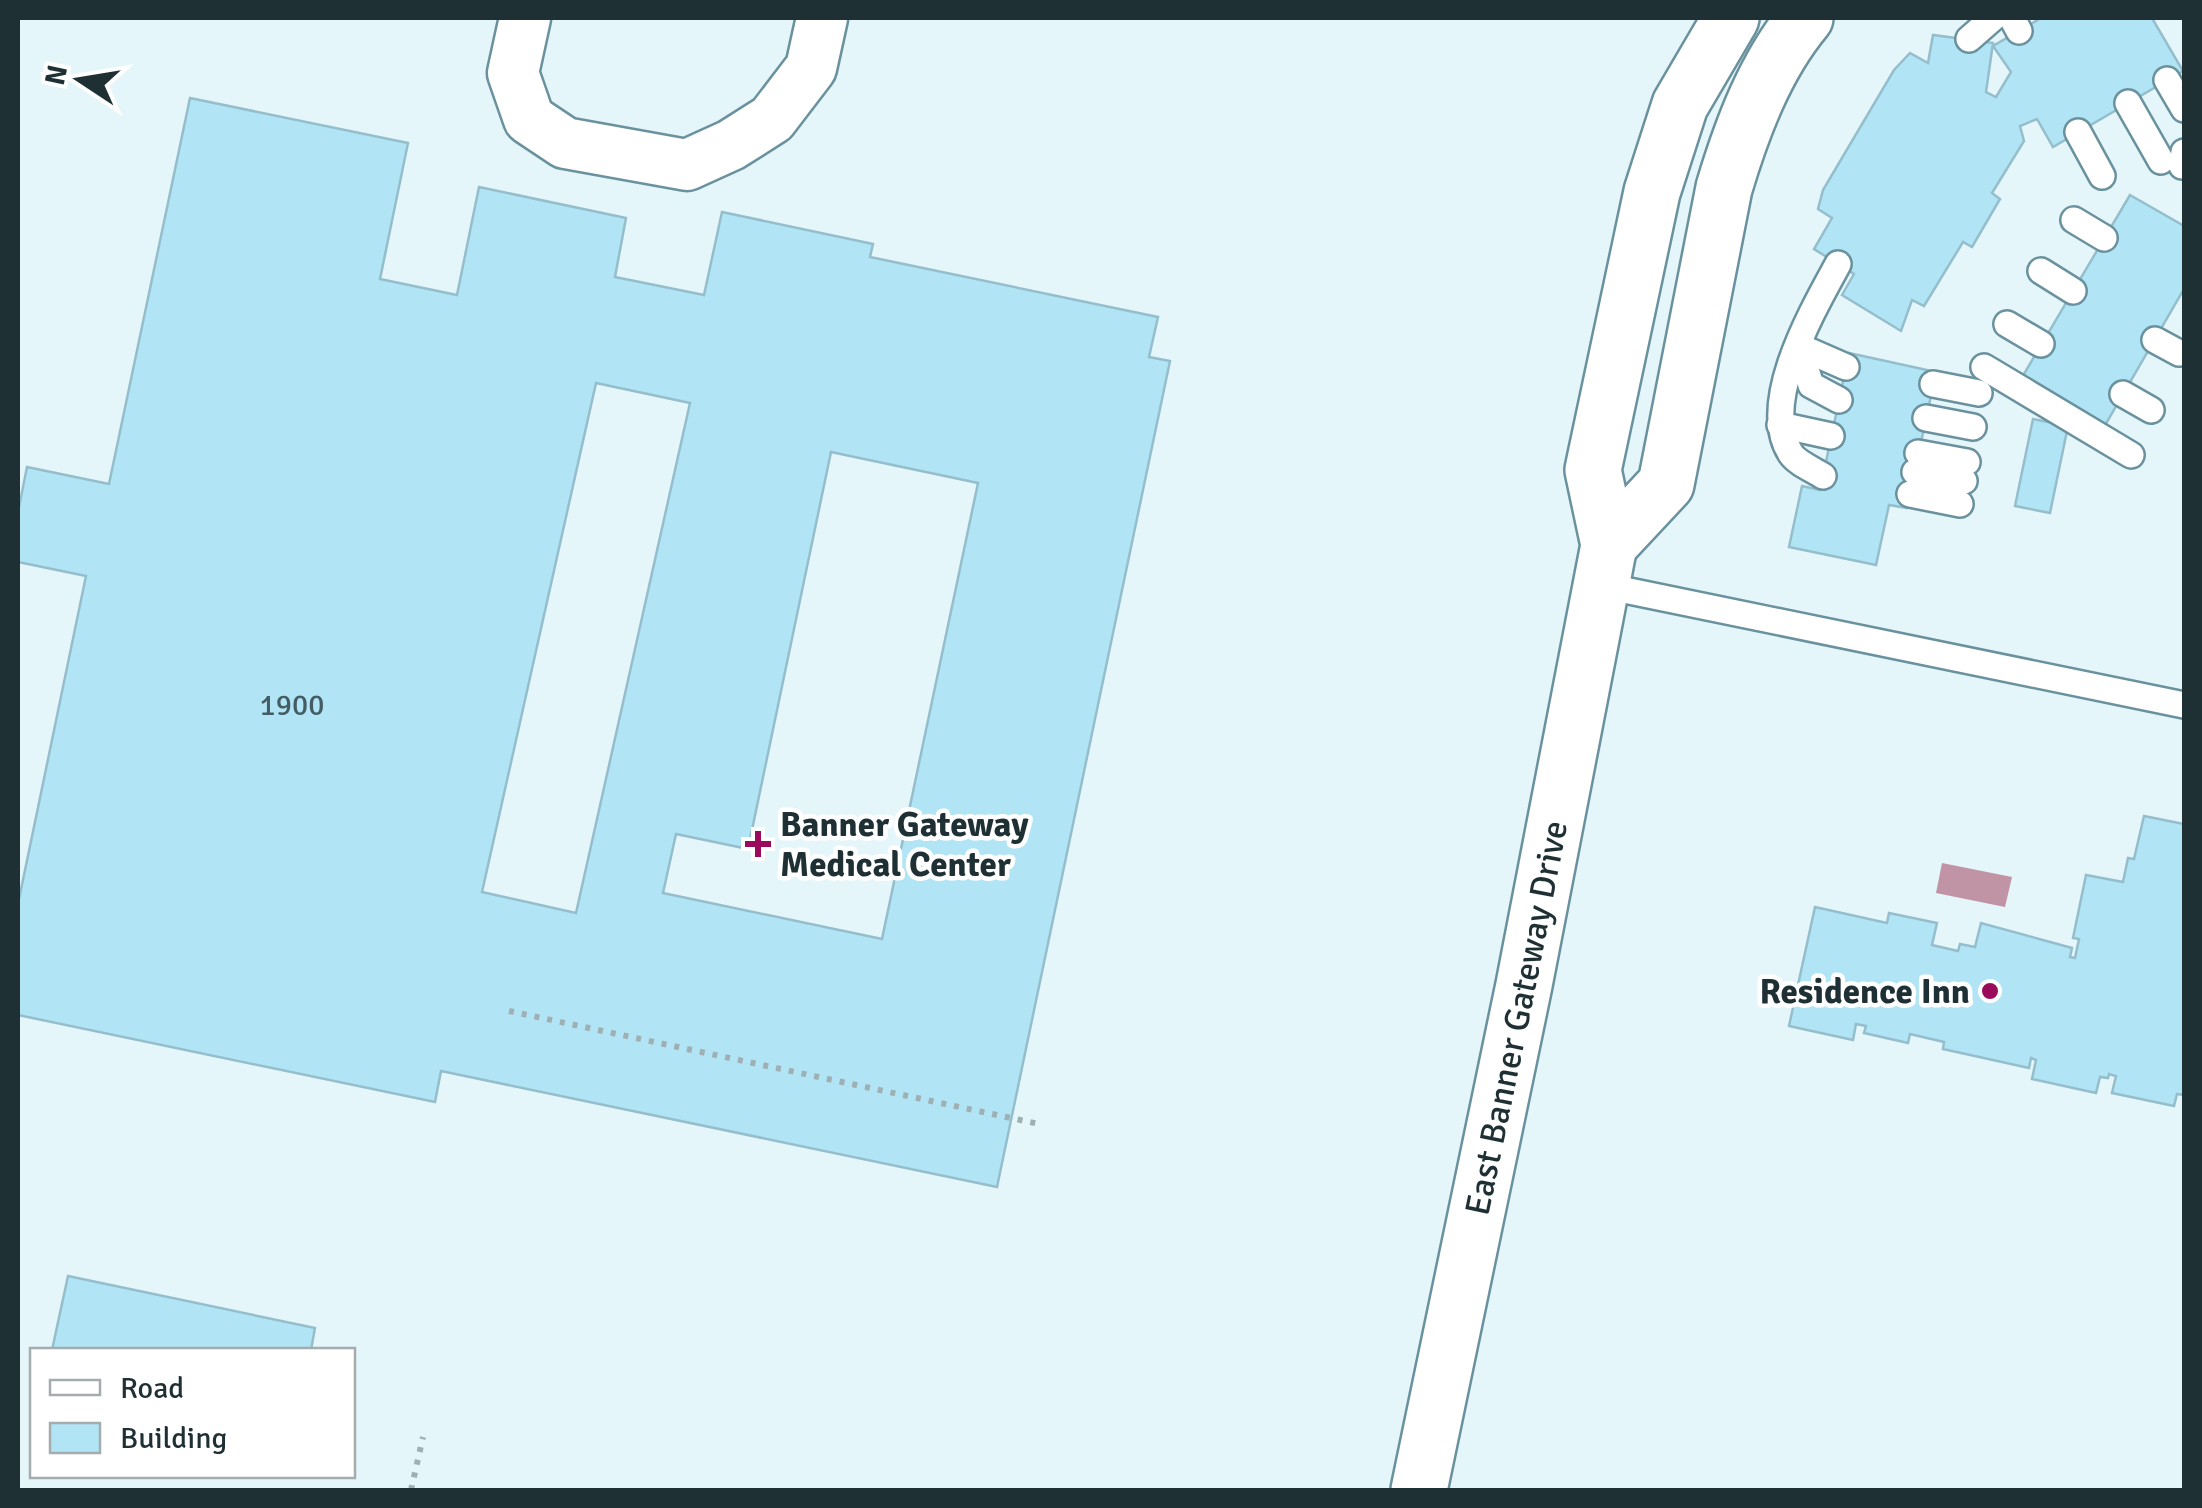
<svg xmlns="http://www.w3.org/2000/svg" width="2202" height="1508" font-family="Signika,sans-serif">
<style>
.water{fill:#c194a5}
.building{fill:#b1e5f6;stroke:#95becc;stroke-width:2.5;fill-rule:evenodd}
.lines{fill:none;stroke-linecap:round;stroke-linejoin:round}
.service-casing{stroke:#6a929e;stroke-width:30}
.minor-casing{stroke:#6a929e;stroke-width:55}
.tertiary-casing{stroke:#6a929e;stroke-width:60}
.path{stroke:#9fb0b5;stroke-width:6;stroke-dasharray:5 8;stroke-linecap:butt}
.service{stroke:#fff;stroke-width:25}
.minor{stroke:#fff;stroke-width:50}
.tertiary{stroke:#fff;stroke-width:55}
.poi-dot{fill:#9a0b5c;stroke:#fff;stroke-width:4}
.labels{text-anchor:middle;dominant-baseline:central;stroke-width:9;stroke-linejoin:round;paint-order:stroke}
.number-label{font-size:30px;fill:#445d65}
.poi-label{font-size:35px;font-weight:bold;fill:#1f3035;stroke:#fff;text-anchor:start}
.street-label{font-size:35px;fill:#1f3035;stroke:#fff}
</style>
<rect width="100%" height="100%" fill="#e5f6fb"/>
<path class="water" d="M1942 863 2012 877 2005 907 1936 893Z"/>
<g class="building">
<path d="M2041 18H2152L2183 71 2053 147 2037 119 2020 126 2024 141 1992 193 2000 199 1972 247 1963 242 1924 306 1912 300 1901 331 1842 295 1854 274 1814 249 1832 218 1818 209 1823 190 1894 70 1910 53 1928 63 1933 35 1993 43 1986 92 1996 97 2011 72 1993 46Z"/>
<path d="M190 98 408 143 380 279 457 295 479 187 626 218 615 277 704 295 722 212 873 244 870 257 1158 317 1149 357 1170 361 997 1187 441 1071 435 1102 18 1015V904L86 576 18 562V512L27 467 109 484ZM596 383 690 403 576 913 482 892ZM831 452 978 483 882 939 663 893 676 834 748 849Z"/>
<path d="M2130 195 2184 226V289L2100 434 2018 384Z"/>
<path d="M1849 353 1936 372 1907 508 1889 505 1876 565 1789 547 1802 486 1820 490Z"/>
<path d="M2033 419 2068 426 2050 513 2015 506Z"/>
<path d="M2144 816 2184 824V1095L2177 1094 2174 1106 2112 1093 2116 1076 2109 1074 2108 1078 2100 1077 2096 1093 2032 1079 2036 1060 2031 1058 2029 1068 1943 1049 1944 1042 1910 1034 1908 1043 1864 1033 1866 1026 1856 1024 1853 1040 1789 1026 1815 907 1887 923 1889 913 1937 923 1932 945 1958 951 1960 944 1975 947 1981 923 2072 948 2070 957 2075 958 2079 939 2073 938 2086 875 2123 882 2128 858 2134 859Z"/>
<path d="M68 1276 315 1328 311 1350H52Z"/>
</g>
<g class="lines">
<defs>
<g id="service">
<path d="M2012 18 2019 31"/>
<path d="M1969 39 1993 18"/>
<path d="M2167 80 2184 109"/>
<path d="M2128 103 2161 161"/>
<path d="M2078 132 2102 176"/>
<path d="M2182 166 2184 152"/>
<path d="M2074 220 2104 238"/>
<path d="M2041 271 2073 291"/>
<path d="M2007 324 2041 344"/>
<path d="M2155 340 2179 353"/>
<path d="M1798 346 1811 385 1839 400"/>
<path d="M1798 346 1846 367"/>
<path d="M1984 367 2131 455"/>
<path d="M1933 384 1979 393"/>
<path d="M2123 394 2151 410"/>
<path d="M1926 418 1973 427"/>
<path d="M1780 425 1831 436"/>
<path d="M1918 453 1967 462"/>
<path d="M1915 472 1964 481"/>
<path d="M1823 476C1814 470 1797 463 1791 454 1758 404 1813 310 1838 264"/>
<path d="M1910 494 1960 504"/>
<path d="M1600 585 2184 705"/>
</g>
<path id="minor" d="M525 18 513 73 529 119 565 143 687 165 731 145 772 119 811 68 822 18"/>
<g id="tertiary">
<path d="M1609 545 1666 484 1724 188C1742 128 1765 66 1805 18"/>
<path id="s1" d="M1419 1490 1524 985 1609 545 1593 470 1652 192 1680 105 1731 18"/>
</g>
</defs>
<use href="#service" class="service-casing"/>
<use href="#minor" class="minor-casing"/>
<use href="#tertiary" class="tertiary-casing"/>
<g class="path">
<path d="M509 1011 1039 1124"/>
<path d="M411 1490 423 1437"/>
</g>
<use href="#service" class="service"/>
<use href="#minor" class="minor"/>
<use href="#tertiary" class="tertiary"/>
</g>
<g class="poi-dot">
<path d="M753 829h10v10h10v10h-10v10h-10v-10h-10v-10h10z"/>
<circle cx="1990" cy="991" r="10"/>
</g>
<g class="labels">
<g class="number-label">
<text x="292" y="705">1900</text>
</g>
<g class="poi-label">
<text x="780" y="824">Banner Gateway<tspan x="780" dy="40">Medical Center</tspan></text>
<text x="1970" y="991" text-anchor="end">Residence Inn</text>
</g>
<g class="street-label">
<text stroke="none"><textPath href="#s1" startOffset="482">East Banner Gateway Drive</textPath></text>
</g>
</g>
<rect width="2202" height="1508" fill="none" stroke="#1f3035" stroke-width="40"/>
<rect x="30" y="1348" width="325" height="130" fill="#ffffff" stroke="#a5acae" stroke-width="2.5"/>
<rect x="50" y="1380" width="50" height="15" fill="#ffffff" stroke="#a5acae" stroke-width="2.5"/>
<text x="120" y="1398" font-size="30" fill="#1f3035">Road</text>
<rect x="50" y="1423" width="50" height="30" fill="#b1e5f6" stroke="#a5acae" stroke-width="2.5"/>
<text x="120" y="1448" font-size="30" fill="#1f3035">Building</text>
<g transform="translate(80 80) rotate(282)" stroke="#ffffff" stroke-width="8" paint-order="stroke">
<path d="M0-8L18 38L0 25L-18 38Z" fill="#1f3035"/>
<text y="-15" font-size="28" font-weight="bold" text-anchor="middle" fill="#1f3035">N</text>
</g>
</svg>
